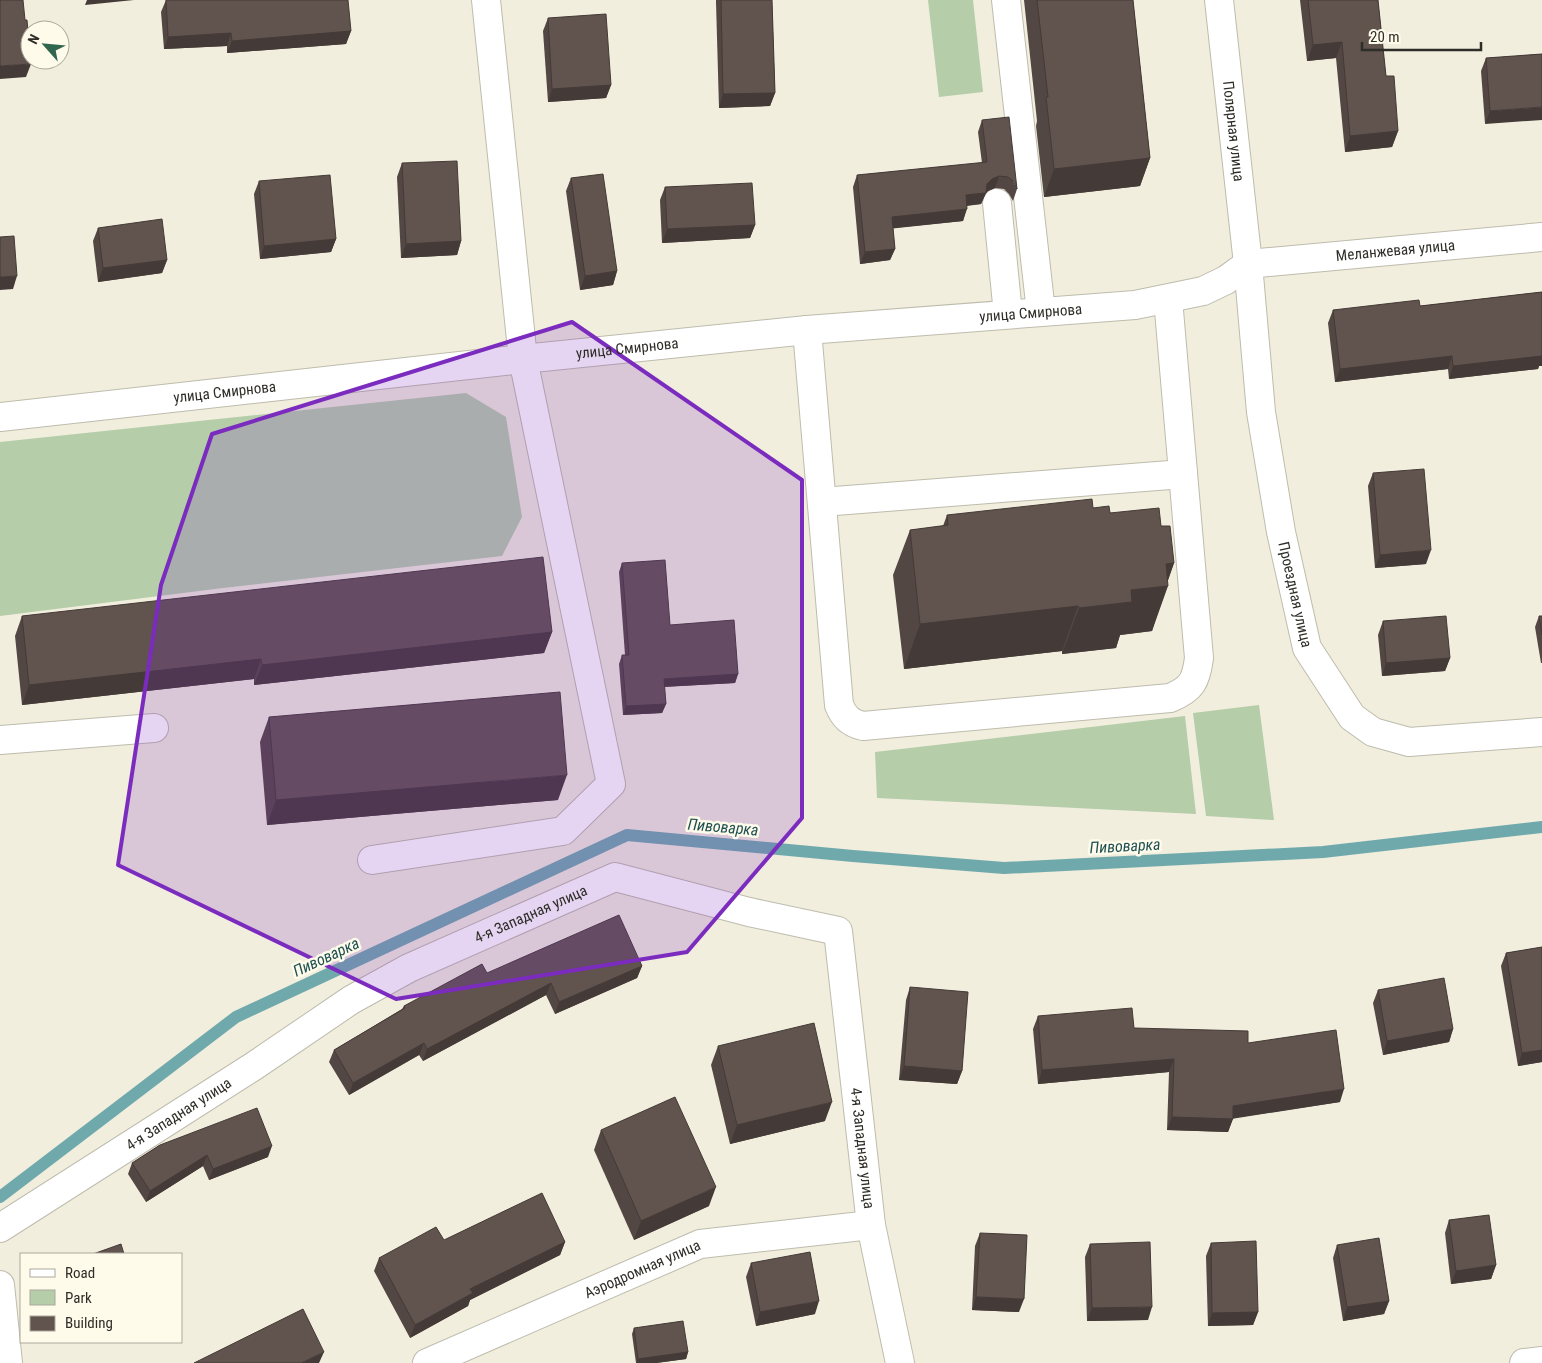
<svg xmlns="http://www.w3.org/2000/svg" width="1542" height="1363" font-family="'Roboto Condensed',sans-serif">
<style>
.green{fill:#b5cda9}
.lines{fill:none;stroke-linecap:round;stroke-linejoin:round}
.stream{stroke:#70a9ac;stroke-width:12}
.minor-casing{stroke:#bebcad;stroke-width:30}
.minor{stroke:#fff;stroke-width:28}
.wall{fill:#534743}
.shaded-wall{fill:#443a37}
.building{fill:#61534e;stroke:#443a37}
.marked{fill:#7b2cbf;fill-opacity:0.2;stroke:#7b2cbf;stroke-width:4;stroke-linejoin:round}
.labels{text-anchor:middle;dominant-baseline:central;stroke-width:5;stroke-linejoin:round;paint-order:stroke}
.street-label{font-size:15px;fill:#2e2d27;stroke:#fefbeb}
.water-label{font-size:16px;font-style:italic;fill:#1e5053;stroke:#fefbeb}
</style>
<rect width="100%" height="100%" fill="#f1eede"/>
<g class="green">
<path d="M928 0H973L983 92 939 97Z"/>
<path d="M466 393 506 417 522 517 502 556 223 588 0 616V442Z"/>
<path d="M1259 705 1274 820 1206 816 1193 713Z"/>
<path d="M1185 716 1196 814 877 798 875 752Z"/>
</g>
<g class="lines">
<path class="stream" d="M0 1197 236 1017 627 835 853 856 1004 868 1323 852 1542 827"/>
<defs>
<g id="minor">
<path d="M1006 0 1041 312"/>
<path id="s1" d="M1219 0 1248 264 1261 412 1281 532 1307 648 1352 717 1373 732 1409 742 1542 732"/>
<path d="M997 203 1008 314"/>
<path id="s2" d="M1248 264 1542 237"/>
<path d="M807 330 839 705C844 717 850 723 863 726L1170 698C1192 689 1196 681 1199 658L1168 299"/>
<path id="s3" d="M0 417 523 359 807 330 1135 305 1203 291 1226 280 1248 264"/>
<path d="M822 502 1183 474"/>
<path d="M0 740 154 728"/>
<path d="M372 860 563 831 611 784 523 359 486 0"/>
<path id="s4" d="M0 1228 254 1066 351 1000 409 968 615 877 749 912 838 931 871 1225 900 1363"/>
<path d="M0 1285 8 1363"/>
<path id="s5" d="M427 1363 700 1244 871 1225"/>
<path d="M1524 1363 1542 1361"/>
</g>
</defs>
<use href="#minor" class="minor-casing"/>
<use href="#minor" class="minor"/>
</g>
<g class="wall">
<path d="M166 0 351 31 346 44 227 53V46L164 49 161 12Z"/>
<path d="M716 0H772L775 93 770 106 719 108 716 2Z"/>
<path d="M1024 0H1133L1150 158 1140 186 1044 197 1036 126 1037 121Z"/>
<path d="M1300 0H1378L1386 76 1398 131 1392 147 1345 152 1336 58 1307 61Z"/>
<path d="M548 18 611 85 606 98 548 102 543 31Z"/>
<path d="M1542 54 1485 124 1481 71 1486 58Z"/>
<path d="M982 120 1017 189 1013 201 1009 194 1004 189 995 188 988 191 986 193 981 204 967 206 963 221 893 228 895 249 890 260 860 264 853 187 857 175 982 163 978 132Z"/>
<path d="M402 163 461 241 457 255 401 258 397 177Z"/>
<path d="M571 178 617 271 613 285 580 290 566 191Z"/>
<path d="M259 181 336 239 331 252 260 259 254 194Z"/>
<path d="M665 187 755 225 750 238 662 243 660 200Z"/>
<path d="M98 228 167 260 162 273 98 282 93 241Z"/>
<path d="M1542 292V366H1539L1538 369 1449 379 1448 369 1335 382 1328 323 1333 310 1420 306Z"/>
<path d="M1373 473 1426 564 1375 568 1368 486Z"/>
<path d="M1093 508 1161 526 1174 563 1168 580 1152 631 1120 635 1116 648 1062 654V651L904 669 893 575 910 530 943 526 947 515Z"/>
<path d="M622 563 670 625 738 674 735 683 664 687 666 704 662 713 623 715 619 664 622 655H625L619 572Z"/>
<path d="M22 616 552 632 544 653 254 685V679L22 705 15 636Z"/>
<path d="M1539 616H1542V663H1541L1535 627Z"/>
<path d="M1383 621 1450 658 1445 671 1382 676 1378 635Z"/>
<path d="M269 717 558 800 267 825 260 742Z"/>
<path d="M1542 947V1062L1518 1066 1501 966 1506 953Z"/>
<path d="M642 966 637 978 555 1014 546 995 423 1061 419 1055 349 1095 329 1062 334 1050 402 1009 404 1006 487 973Z"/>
<path d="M910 987 962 1071 957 1084 899 1080 906 1000Z"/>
<path d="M1378 990 1453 1029 1449 1042 1383 1055 1373 1003Z"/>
<path d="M1038 1016 1134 1028 1248 1043 1340 1102 1233 1118 1228 1132 1167 1130 1169 1072 1038 1084 1033 1029Z"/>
<path d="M718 1046 825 1121 730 1144 711 1065Z"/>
<path d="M601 1130 709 1206 634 1240 594 1150Z"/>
<path d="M160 1145 268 1157 209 1180 203 1166 146 1202 128 1174 132 1163Z"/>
<path d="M1449 1220 1496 1265 1491 1279 1451 1284 1445 1233Z"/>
<path d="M980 1233 1019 1312 972 1310 975 1246Z"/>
<path d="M444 1240 565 1242 560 1255 470 1300 468 1306 410 1338 374 1271 379 1258Z"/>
<path d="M1211 1243 1258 1312 1253 1325 1208 1326 1206 1256Z"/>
<path d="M1090 1244 1148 1320 1087 1321 1085 1257Z"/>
<path d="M1337 1245 1389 1301 1384 1314 1343 1321 1333 1258Z"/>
<path d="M751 1263 815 1314 756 1326 746 1277Z"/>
<path d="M634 1328 688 1352 686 1359 656 1363H636L632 1334Z"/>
</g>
<g class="shaded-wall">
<path d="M87 0H134L85 5Z"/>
<path d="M351 31 346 44 227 53 232 41Z"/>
<path d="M231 33 227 46 164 49 168 37Z"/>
<path d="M1342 42 1336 58 1307 61 1313 45Z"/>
<path d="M31 64 26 77 0 79V66Z"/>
<path d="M611 85 606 98 548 102 552 89Z"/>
<path d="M775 93 770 106 719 108 723 94Z"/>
<path d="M1542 107V120L1485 124 1490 111Z"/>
<path d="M1398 131 1392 147 1345 152 1350 136Z"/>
<path d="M1150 158 1140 186 1044 197 1054 169Z"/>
<path d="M999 176 995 188 988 191 986 193 981 204 961 206 966 195 987 184 992 179Z"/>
<path d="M967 209 963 221 888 229 892 217Z"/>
<path d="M755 225 750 238 662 243 667 229Z"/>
<path d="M336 239 331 252 260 259 264 246Z"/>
<path d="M461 241 457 255 401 258 406 244Z"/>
<path d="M895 249 890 260 860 264 865 252Z"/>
<path d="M167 260 162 273 98 282 103 268Z"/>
<path d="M617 271 613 285 580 290 585 276Z"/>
<path d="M17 276 13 289 0 290V277Z"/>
<path d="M1542 354V366H1539L1538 369 1449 379 1453 366Z"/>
<path d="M1452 356 1448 369 1335 382 1340 369Z"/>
<path d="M1431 550 1426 564 1375 568 1380 555Z"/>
<path d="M1174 563 1166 586H1168L1152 631 1120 635 1116 648 1062 654 1079 608 1131 590 1166 564Z"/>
<path d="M1078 606 1062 651 904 669 920 624Z"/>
<path d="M552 632 544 653 254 685 262 665Z"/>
<path d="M1450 658 1445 671 1382 676 1386 663Z"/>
<path d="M261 659 254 679 22 705 29 685Z"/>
<path d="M738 674 735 683 660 687 664 679Z"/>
<path d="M666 704 662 713 623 715 626 706Z"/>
<path d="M567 775 558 800 267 825 276 800Z"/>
<path d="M642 966 637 978 555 1014 559 1002Z"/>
<path d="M551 983 546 995 423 1061 427 1049Z"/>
<path d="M1453 1029 1449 1042 1383 1055 1387 1041Z"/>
<path d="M424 1043 419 1055 349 1095 353 1083Z"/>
<path d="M1542 1050V1062L1518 1066 1522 1053Z"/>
<path d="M1174 1059 1169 1072 1038 1084 1042 1070Z"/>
<path d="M904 1066 962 1071 957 1084 899 1080Z"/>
<path d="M1344 1089 1340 1102 1231 1119H1233L1228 1132 1167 1130 1172 1117 1233 1106Z"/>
<path d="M832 1102 825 1121 730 1144 737 1125Z"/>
<path d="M272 1146 268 1157 209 1180 213 1169Z"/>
<path d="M207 1155 203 1166 146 1202 150 1191Z"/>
<path d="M716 1187 709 1206 634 1240 641 1221Z"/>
<path d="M565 1242 560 1255 470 1300 468 1306 410 1338 415 1325 470 1289Z"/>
<path d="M1496 1265 1491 1279 1451 1284 1456 1271Z"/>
<path d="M976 1297 1024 1299 1019 1312 972 1310Z"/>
<path d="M819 1301 815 1314 756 1326 760 1312Z"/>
<path d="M1389 1301 1384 1314 1343 1321 1347 1307Z"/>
<path d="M1152 1307 1148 1320 1087 1321 1092 1308Z"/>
<path d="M1258 1312 1253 1325 1208 1326 1212 1313Z"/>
<path d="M324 1352 319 1363H301Z"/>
<path d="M688 1352 686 1359 656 1363H637L638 1359Z"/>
</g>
<g class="building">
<path d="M0 0H23L25 20H27L31 64 0 66Z"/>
<path d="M166 0H348L351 31 232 41 231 33 168 37Z"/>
<path d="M721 0H772L775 93 723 94Z"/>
<path d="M1037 0H1133L1150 158 1054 169 1046 97H1048Z"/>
<path d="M1308 0H1378L1386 76H1394L1398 131 1350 136 1342 42 1313 45Z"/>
<path d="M606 14 611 85 552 89 548 18Z"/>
<path d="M1542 54V107L1490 111 1486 58Z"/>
<path d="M1009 117 1017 189 1014 182 1008 177 999 176 992 179 987 184 986 193 966 195 967 209 892 217 895 249 865 252 857 175 987 162 982 120Z"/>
<path d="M457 161 461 241 406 244 402 163Z"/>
<path d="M603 174 617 271 585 276 571 178Z"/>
<path d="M330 175 336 239 264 246 259 181Z"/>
<path d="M752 183 755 225 667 229 665 187Z"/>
<path d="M162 219 167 260 103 268 98 228Z"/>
<path d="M14 236 17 276 0 277V237Z"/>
<path d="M1542 292V356L1453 366 1452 356 1340 369 1333 310 1419 300 1420 306Z"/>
<path d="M1424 469 1431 550 1380 555 1373 473Z"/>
<path d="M1092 499 1093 508 1109 506 1110 513 1159 508 1161 526H1170L1174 563 1166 564 1168 586 1131 590 1132 602 1079 608 1078 606 920 624 910 530 948 525 947 515Z"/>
<path d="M543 557 552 632 262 665 261 659 29 685 22 616Z"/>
<path d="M665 560 670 625 734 620 738 674 664 679 666 704 626 706 622 655H629L622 563Z"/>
<path d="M1446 616 1450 658 1386 663 1383 621Z"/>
<path d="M1539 616H1542V635Z"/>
<path d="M560 692 567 775 276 800 269 717Z"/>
<path d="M619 915 642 966 559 1002 551 983 427 1049 424 1043 353 1083 334 1050 405 1008 404 1006 482 964 487 973Z"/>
<path d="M1542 947V1050L1522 1053 1506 953Z"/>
<path d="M1444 978 1453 1029 1387 1041 1378 990Z"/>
<path d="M910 987 968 992 962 1071 904 1066Z"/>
<path d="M1132 1008 1134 1028 1248 1031V1043L1336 1030 1344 1089 1233 1106V1119L1172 1117 1174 1059 1042 1070 1038 1016Z"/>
<path d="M814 1023 832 1102 737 1125 718 1046Z"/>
<path d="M675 1097 716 1187 641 1221 601 1130Z"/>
<path d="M257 1108 272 1146 213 1169 207 1155 150 1191 132 1163 160 1145Z"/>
<path d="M542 1193 565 1242 470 1289 473 1293 415 1325 379 1258 436 1227 444 1240Z"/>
<path d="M1489 1215 1496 1265 1456 1271 1449 1220Z"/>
<path d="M980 1233 1027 1235 1024 1299 976 1297Z"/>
<path d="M1379 1238 1389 1301 1347 1307 1337 1245Z"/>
<path d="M1256 1241 1258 1312 1212 1313 1211 1243Z"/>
<path d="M1150 1242 1152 1307 1092 1308 1090 1244Z"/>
<path d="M121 1244 124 1254H93Z"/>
<path d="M810 1252 819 1301 760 1312 751 1263Z"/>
<path d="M303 1309 324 1352 301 1363H194Z"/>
<path d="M683 1321 688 1352 638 1359 634 1328Z"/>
</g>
<path class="marked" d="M572 322 802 480V818L687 952 396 999 118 865 161 585 212 434Z"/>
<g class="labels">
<g class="street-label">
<text stroke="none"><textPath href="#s1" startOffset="132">Полярная улица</textPath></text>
<text stroke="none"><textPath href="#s2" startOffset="148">Меланжевая улица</textPath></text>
<text stroke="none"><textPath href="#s3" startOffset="1036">улица Смирнова</textPath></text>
<text stroke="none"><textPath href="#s3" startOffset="631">улица Смирнова</textPath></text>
<text stroke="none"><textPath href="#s3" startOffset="226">улица Смирнова</textPath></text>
<text stroke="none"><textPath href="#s1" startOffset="600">Проездная улица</textPath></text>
<text stroke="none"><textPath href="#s4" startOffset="618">4-я Западная улица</textPath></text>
<text stroke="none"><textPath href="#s4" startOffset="212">4-я Западная улица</textPath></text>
<text stroke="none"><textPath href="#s4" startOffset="1158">4-я Западная улица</textPath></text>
<text stroke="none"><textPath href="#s5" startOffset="235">Аэродромная улица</textPath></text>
</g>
<g class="water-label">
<text transform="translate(723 827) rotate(5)">Пивоварка</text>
<text transform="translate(1125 846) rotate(-3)">Пивоварка</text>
<text transform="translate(326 957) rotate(-25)">Пивоварка</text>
</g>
</g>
<rect x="20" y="1253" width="162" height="90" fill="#fefbeb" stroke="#aba99d"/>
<rect x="30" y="1269" width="25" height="8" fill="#ffffff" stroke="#aba99d"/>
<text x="65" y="1278" font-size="15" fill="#2e2d27">Road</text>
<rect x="30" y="1290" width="25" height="15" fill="#b5cda9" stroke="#aba99d"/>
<text x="65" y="1303" font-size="15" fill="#2e2d27">Park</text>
<rect x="30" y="1316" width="25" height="15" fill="#61534e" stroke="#aba99d"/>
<text x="65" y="1328" font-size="15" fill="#2e2d27">Building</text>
<g transform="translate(45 45) rotate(297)"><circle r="24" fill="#fefbeb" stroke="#aba99d"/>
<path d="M0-4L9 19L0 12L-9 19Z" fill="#30664d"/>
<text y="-8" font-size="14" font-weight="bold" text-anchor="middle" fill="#2e2d27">N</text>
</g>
<path d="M1362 42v8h119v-8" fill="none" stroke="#2e2d27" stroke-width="2.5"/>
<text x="1370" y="42" font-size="15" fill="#2e2d27" stroke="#fefbeb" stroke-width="4" paint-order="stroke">20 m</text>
</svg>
